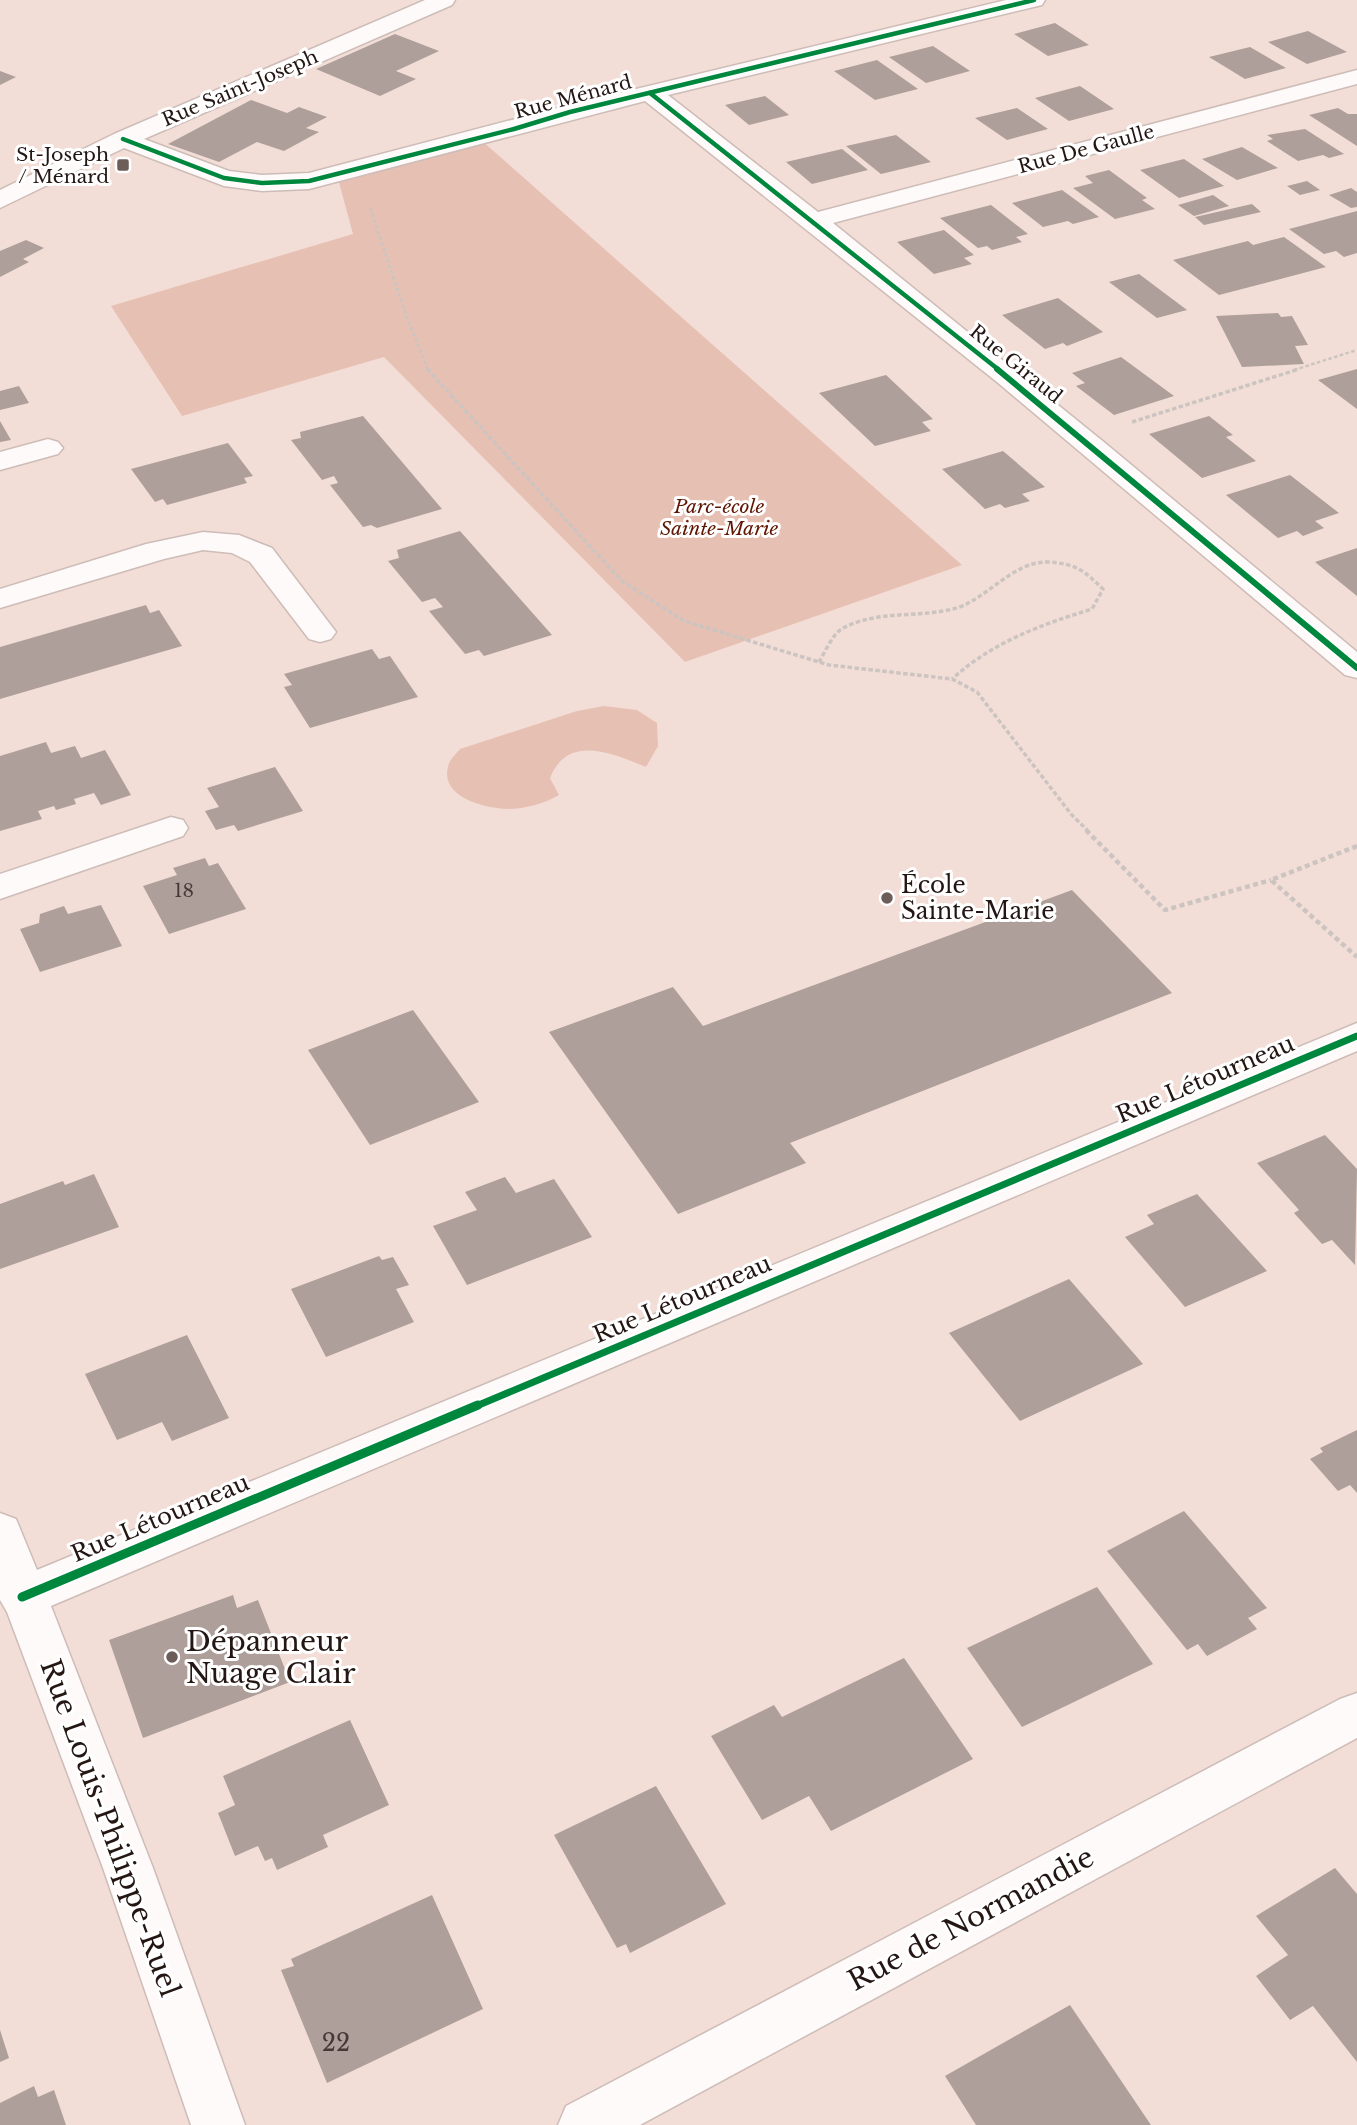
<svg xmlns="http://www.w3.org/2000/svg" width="1357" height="2125" font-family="'Libre Baskerville',serif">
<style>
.green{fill:#e7c0b4}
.building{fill:#ae9f9a}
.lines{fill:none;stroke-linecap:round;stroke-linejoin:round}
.minor-casing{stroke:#cdbcb7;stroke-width:3}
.path-far2{stroke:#cbc4c1;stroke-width:2.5;stroke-dasharray:3.5 2.5;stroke-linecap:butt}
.path-far1{stroke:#cbc4c1;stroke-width:3.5;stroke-dasharray:4.5 2.5;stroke-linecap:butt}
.path{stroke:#cbc4c1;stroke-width:4.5;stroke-dasharray:5 3.5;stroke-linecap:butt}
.minor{fill:#fdfaf9;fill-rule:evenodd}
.cycleway-far3-casing{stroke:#fff;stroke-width:7}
.cycleway-far2-casing{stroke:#fff;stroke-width:10}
.cycleway-far1-casing{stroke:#fff;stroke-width:11}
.cycleway-casing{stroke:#fff;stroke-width:13}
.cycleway-far3{stroke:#00873e;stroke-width:4.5}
.cycleway-far2{stroke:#00873e;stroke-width:6}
.cycleway-far1{stroke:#00873e;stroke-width:7}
.cycleway{stroke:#00873e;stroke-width:9}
.poi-dot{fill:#6c5d58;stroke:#fff;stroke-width:2.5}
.labels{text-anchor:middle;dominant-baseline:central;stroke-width:6;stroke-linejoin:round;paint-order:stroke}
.far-street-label{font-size:19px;fill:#241713;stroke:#fff}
.far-poi-label{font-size:19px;fill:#241713;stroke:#fff;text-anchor:end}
.far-park-label{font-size:19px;font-style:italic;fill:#5f1500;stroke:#fff}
.number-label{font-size:19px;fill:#463935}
.poi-label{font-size:23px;fill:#241713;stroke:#fff;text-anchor:start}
.street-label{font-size:23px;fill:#241713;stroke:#fff}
.near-number-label{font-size:23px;fill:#463935}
.near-poi-label{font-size:28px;fill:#241713;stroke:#fff;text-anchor:start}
.near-street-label{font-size:28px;fill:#241713;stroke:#fff}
</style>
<rect width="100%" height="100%" fill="#f3ded7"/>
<g class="green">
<path d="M481 140 962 565 685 662 384 357 182 416 111 306 353 234 337 175Z"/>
<path d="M604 706 637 710 657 723 658 746 646 767C613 754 568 733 550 778L559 795C543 804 525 809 507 809 484 808 440 797 448 767 449 760 456 754 460 749L577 711Z"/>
</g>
<g class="building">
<path d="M1055 23 1089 45 1048 56 1014 34Z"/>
<path d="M1308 31 1347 52 1307 64 1268 42Z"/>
<path d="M395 34 439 51 396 71 416 79 380 96 316 69Z"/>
<path d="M933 46 970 71 926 83 889 57Z"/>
<path d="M1250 47 1286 68 1245 79 1209 57Z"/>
<path d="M877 60 918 89 875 100 834 71Z"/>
<path d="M0 71 16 77 0 85Z"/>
<path d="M1080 86 1114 109 1069 121 1035 98Z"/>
<path d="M765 96 789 115 749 125 725 105Z"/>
<path d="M251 100 287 113 299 107 327 117 306 128 319 132 284 151 257 142 219 162 168 144Z"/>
<path d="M1017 108 1048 129 1007 140 975 118Z"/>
<path d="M1338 108 1348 114H1357V146L1309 115Z"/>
<path d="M1305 129 1344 154 1329 158 1323 155 1298 161 1267 141 1273 139 1267 135Z"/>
<path d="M896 135 931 162 881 174 846 146Z"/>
<path d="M1242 147 1278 168 1237 180 1202 159Z"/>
<path d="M842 149 868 170 812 184 786 162Z"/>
<path d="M1184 159 1224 186 1179 198 1140 170Z"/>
<path d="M1109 170 1147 198 1142 200 1155 209 1115 219 1073 188 1093 183 1085 176Z"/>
<path d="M1307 181 1320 190 1300 195 1287 186Z"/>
<path d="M1351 188 1357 192V207L1351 208 1329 195Z"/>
<path d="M1062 190 1099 217 1073 224 1068 221 1043 227 1012 203Z"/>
<path d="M1213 195 1229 206 1194 216 1178 205Z"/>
<path d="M1252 204 1261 212 1204 225 1195 217Z"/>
<path d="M991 205 1028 234 1016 237 1022 242 992 250 987 246 978 248 940 218Z"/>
<path d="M1357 211V253L1344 257 1336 251 1324 254 1289 229Z"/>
<path d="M944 230 974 255 964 258 972 264 934 274 897 242Z"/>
<path d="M1284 237 1326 267 1219 295 1173 260 1248 241 1253 245Z"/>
<path d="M26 240 44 248 23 259 29 262 0 277V251Z"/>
<path d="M1139 274 1187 310 1157 318 1109 282Z"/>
<path d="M1058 298 1103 332 1067 346 1063 343 1045 349 1002 315Z"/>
<path d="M1278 313 1281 317 1292 316 1308 345 1295 346 1304 364 1242 367 1216 316Z"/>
<path d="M1121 357 1174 396 1114 415 1076 386 1085 383 1072 373Z"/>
<path d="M1357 369V409L1318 380Z"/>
<path d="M886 375 933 419 922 422 931 431 875 446 819 393Z"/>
<path d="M19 386 29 403 0 410V391Z"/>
<path d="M363 416 442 509 377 528 371 525 363 527 330 485 338 483 334 476 322 480 291 440 301 438 300 432Z"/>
<path d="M1209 416 1233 435 1226 437 1256 461 1202 478 1149 434Z"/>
<path d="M0 421 11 440 0 442Z"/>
<path d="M228 443 253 476 244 478 247 483 167 505 163 499 155 502 131 469Z"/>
<path d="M1003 451 1045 487 1022 494 1030 501 1005 508 1000 504 985 509 942 469Z"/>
<path d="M1290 475 1339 513 1315 521 1324 528 1303 536 1297 531 1278 538 1226 495Z"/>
<path d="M460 531 552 635 484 656 479 650 465 654 429 611 443 607 435 598 422 602 388 561 399 558 397 550Z"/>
<path d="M1357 548V596L1315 562Z"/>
<path d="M146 605 150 613 159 610 182 646 0 699V647Z"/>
<path d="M372 649 379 659 390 656 418 697 310 728 284 687 292 685 284 674Z"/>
<path d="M46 742 51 753 75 746 81 758 105 750 131 795 101 805 94 793 74 799 76 804 56 810 54 806 38 811 42 819 0 831V756Z"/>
<path d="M275 767 303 811 238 831 234 825 216 830 205 811 219 807 207 788Z"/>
<path d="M205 858 209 866 218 863 246 909 169 934 143 886 177 875 173 868Z"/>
<path d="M1072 890 1172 993 790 1143 806 1163 678 1214 549 1032 673 987 703 1026Z"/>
<path d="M101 905 122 946 40 972 20 929 39 923 40 914 64 906 68 914Z"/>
<path d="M413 1010 479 1102 370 1145 308 1050Z"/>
<path d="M1325 1135 1357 1169 1355 1265 1332 1240 1322 1244 1294 1213 1299 1210 1257 1163Z"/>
<path d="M94 1174 119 1227 0 1269V1204L63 1181 65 1185Z"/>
<path d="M505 1177 516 1193 554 1179 592 1237 467 1285 433 1226 477 1210 465 1192Z"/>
<path d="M1197 1194 1267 1271 1185 1307 1125 1237 1154 1224 1147 1215Z"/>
<path d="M379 1256 382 1260 393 1257 409 1285 396 1289 414 1322 326 1357 291 1289Z"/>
<path d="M1069 1279 1143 1364 1020 1421 949 1333Z"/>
<path d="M187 1335 229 1418 172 1441 162 1422 117 1440 85 1374Z"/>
<path d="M1357 1430V1493L1350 1485 1338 1491 1310 1459 1323 1452 1320 1448Z"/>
<path d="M1184 1511 1267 1608 1248 1618 1257 1629 1207 1656 1198 1644 1187 1650 1107 1551Z"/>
<path d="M1097 1587 1153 1664 1022 1727 967 1648Z"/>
<path d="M233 1595 237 1608 258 1600 290 1682 143 1738 109 1640Z"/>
<path d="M904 1658 973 1759 831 1831 809 1796 762 1820 711 1736 774 1705 782 1717Z"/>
<path d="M350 1720 389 1805 323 1835 328 1847 277 1870 272 1858 265 1861 258 1846 235 1856 218 1813 235 1805 223 1776Z"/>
<path d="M656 1786 726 1904 630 1953 626 1944 617 1948 554 1835Z"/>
<path d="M1335 1868 1357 1894V2062L1313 2006 1290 2020 1256 1976 1288 1955 1256 1916Z"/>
<path d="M432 1895 483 2009 327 2083 281 1970 294 1966 291 1959Z"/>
<path d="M1070 2005 1151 2125H976L945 2076Z"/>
<path d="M0 2030 9 2058 0 2062Z"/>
<path d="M34 2086 38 2097 54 2090 66 2125H0V2103Z"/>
</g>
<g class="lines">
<defs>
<g id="minor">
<path d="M425 0H455L452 5 144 139 229 171 262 175 309 173 561 107 1006 0H1045L1042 5 668 95 818 212 1357 70V84L833 223 1105 443 1357 652V678L1345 675 997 382 645 101 309 189 262 191 224 186 124 148 0 208V190L114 134Z"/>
<path d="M48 439 58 442 63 448 58 454 0 470V452Z"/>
<path d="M203 532 239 535 272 548 336 632 331 639 320 642 309 639 250 562 232 553 203 550 164 559 0 608V589L146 544Z"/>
<path d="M171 817 183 820 188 828 183 836 0 899V874Z"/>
<path d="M1357 1023V1051L51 1606 153 1868 245 2125H191L103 1868 7 1612 0 1600V1513L16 1519 37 1570Z"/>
<path d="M1357 1693V1738L640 2125H558L566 2106 1340 1699Z"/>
</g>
</defs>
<use href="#minor" class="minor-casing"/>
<g class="path-far2">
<path d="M370 208 406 315 428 370"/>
<path d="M1294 370 1357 350"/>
</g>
<g class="path-far1">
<path d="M427 369 622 581 684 621 829 665 952 679 977 692 1071 814 1088 831"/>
<path d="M1132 422 1299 369"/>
<path d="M819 662C825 652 833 633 843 628 878 610 917 618 953 609 986 601 1012 561 1048 562 1077 564 1083 570 1103 589L1092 609C1040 625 993 642 952 679"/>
</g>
<g class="path">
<path d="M1086 830 1165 910 1271 880"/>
<path d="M1357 846 1271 880 1357 957"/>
</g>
<use href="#minor" class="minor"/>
<defs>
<g id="cycleway-far3">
<path d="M650 93 999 370"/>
<path d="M123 139 224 178 262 183 309 181 514 129 570 112 1034 0"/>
</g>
<path id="cycleway-far2" d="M997 369 1357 668"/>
<path id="cycleway-far1" d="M474 1407 1357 1036"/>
<path id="cycleway" d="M22 1597 478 1405"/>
</defs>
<use href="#cycleway-far3" class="cycleway-far3-casing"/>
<use href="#cycleway-far2" class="cycleway-far2-casing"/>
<use href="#cycleway-far1" class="cycleway-far1-casing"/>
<use href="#cycleway" class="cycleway-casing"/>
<use href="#cycleway-far3" class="cycleway-far3"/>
<use href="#cycleway-far2" class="cycleway-far2"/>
<use href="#cycleway-far1" class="cycleway-far1"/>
<use href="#cycleway" class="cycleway"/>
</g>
<g class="poi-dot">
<rect x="116" y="158" width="14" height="14" rx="3.5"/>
<circle cx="887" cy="898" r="7"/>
<circle cx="172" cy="1657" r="7"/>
</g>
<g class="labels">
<g class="far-street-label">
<text transform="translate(240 88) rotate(-23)">Rue Saint-Joseph</text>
<text transform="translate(573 97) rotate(-15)">Rue Ménard</text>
<text transform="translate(1086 149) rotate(-15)">Rue De Gaulle</text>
<text transform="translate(1016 364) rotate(39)">Rue Giraud</text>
</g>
<g class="far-poi-label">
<text x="109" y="154">St-Joseph<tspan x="109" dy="22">/ Ménard</tspan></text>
</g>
<g class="far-park-label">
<text x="719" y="506">Parc-école<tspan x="719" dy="22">Sainte-Marie</tspan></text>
</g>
<g class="number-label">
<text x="184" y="890">18</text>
</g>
<g class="poi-label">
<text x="901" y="885">École<tspan x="901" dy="26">Sainte-Marie</tspan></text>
</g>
<g class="street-label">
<text transform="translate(1205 1079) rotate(-23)">Rue Létourneau</text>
<text transform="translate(682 1299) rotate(-23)">Rue Létourneau</text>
<text transform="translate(160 1518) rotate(-23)">Rue Létourneau</text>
</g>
<g class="near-number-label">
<text x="336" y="2043">22</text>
</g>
<g class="near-poi-label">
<text x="186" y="1641">Dépanneur<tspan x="186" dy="32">Nuage Clair</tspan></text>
</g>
<g class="near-street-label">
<text transform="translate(110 1828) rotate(70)">Rue Louis-Philippe-Ruel</text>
<text transform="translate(971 1919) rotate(-28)">Rue de Normandie</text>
</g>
</g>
</svg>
